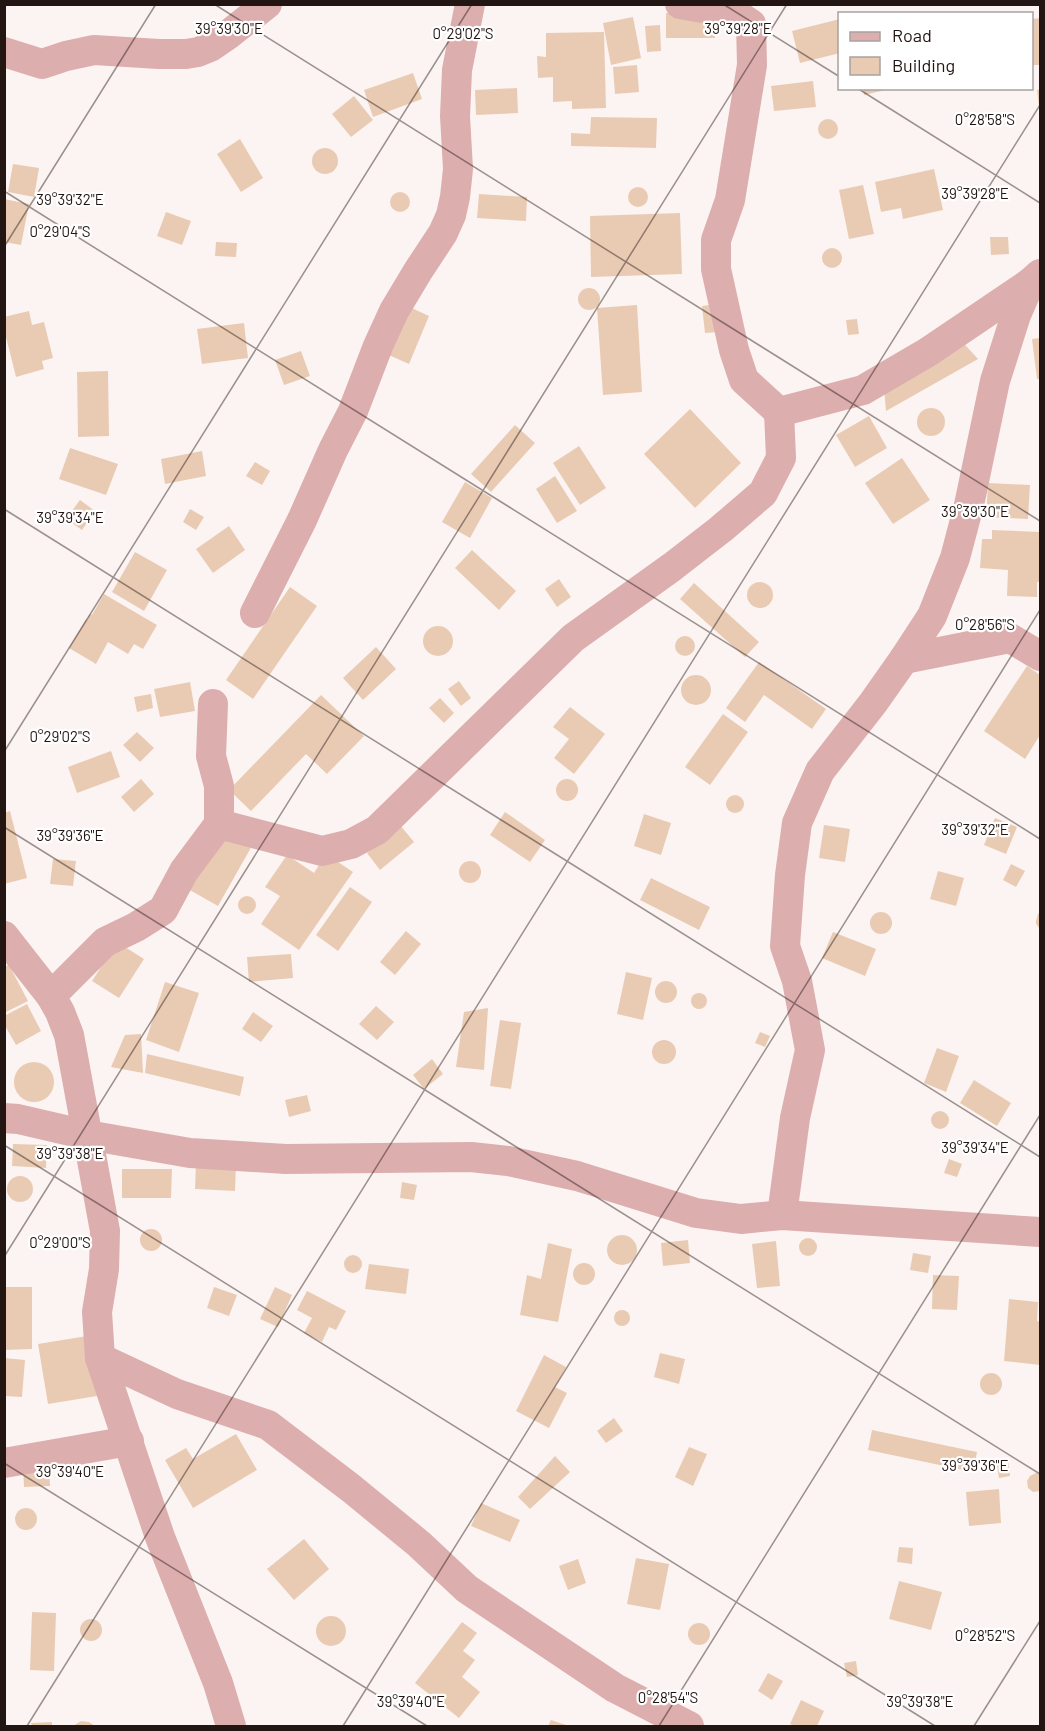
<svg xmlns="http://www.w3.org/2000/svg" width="1045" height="1731" font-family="Barlow,sans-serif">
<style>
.building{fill:#e9cbb4}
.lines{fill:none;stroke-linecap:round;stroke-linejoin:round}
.street{stroke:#ddaeae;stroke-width:30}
.ticks{fill:none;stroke:#231612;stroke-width:1.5;stroke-opacity:0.45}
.ticks-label{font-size:15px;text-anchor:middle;fill:#231612;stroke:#fff;stroke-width:4.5;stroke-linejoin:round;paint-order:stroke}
</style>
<rect width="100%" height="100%" fill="#fcf4f2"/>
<g class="building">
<rect x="666" y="13" width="49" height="25"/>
<path d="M633 17 641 58 611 65 603 23Z"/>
<path d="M1040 18V65H1032V19Z"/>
<path d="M840 19V53L800 63 792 31Z"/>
<path d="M660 25 661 51 647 52 645 26Z"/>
<path d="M604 32 606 108 572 109V101L553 102V77L538 78 537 56 546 57V33Z"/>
<path d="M637 65 639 92 615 94 613 67Z"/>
<path d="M413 73 422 99 373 117 364 90Z"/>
<path d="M813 81 816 107 774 111 771 86Z"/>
<path d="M517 88 518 113 476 115 475 90Z"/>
<path d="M863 88H890V89L864 95Z"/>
<path d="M1040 89V106H1039L1037 90Z"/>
<path d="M354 96 373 120 351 137 332 114Z"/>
<path d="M591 117 657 118 656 148 571 146V133L590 134Z"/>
<circle cx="828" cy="129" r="10"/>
<path d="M240 139 263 178 241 192 217 154Z"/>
<circle cx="325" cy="161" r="13"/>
<path d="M13 164 39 168 34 197 8 192Z"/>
<path d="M934 169 943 210 903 219 901 208 881 212 875 182Z"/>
<path d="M863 185 874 234 849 239 839 190Z"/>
<circle cx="638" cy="197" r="10"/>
<circle cx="400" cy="202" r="10"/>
<path d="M479 194 527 197 526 221 477 218Z"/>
<path d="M4 199 29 204 21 245 4 242Z"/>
<path d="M166 212 191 221 182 245 157 236Z"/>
<path d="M680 213 682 274 591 277 590 216Z"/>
<path d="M990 237H1008L1009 254 991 255Z"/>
<path d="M216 242 237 243 236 257 215 256Z"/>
<circle cx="832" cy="258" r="10"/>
<circle cx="589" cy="299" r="11"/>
<path d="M403 304 429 316 409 364 382 352Z"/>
<path d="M716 304 719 332 705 333 702 306Z"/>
<path d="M637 305 642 392 603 395 597 308Z"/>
<path d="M29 311 32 325 44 322 53 358 42 361 44 369 16 377 4 329V317Z"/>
<path d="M857 319 859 334 848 335 846 320Z"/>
<path d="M244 323 248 358 202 364 197 329Z"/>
<path d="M956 335 978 359 886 411 884 388Z"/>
<path d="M1040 338V379H1037L1032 339Z"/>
<path d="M301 351 310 376 284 385 275 360Z"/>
<path d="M108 371 109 436 78 437 77 372Z"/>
<circle cx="931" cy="422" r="14"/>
<path d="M690 409 741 463 695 508 644 454Z"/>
<path d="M869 416 887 448 855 467 836 435Z"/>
<path d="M515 425 535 443 491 492 471 474Z"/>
<path d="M579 446 606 488 580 505 553 463Z"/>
<path d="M70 448 118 464 106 495 59 479Z"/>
<path d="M202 451 206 476 165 484 161 459Z"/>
<path d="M902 458 930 500 893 524 865 483Z"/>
<path d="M255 462 270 471 262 485 246 476Z"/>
<path d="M555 476 577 511 557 523 536 489Z"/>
<path d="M465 482 492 498 470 538 442 522Z"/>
<path d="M988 483 1030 485 1028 519 986 517Z"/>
<path d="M80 500 95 511 82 530 66 519Z"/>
<path d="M190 509 204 517 196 530 183 522Z"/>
<path d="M229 526 245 550 213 573 196 549Z"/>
<path d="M992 530 1040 532V582H1037V597L1007 596 1008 570 980 568 982 539H992Z"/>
<path d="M472 550 516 591 499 610 455 568Z"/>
<path d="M135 552 167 570 144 611 112 592Z"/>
<path d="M559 579 571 597 557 607 545 589Z"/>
<circle cx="760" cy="595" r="13"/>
<path d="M694 583 759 642 745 657 680 599Z"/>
<path d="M290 587 317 606 253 699 226 680Z"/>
<path d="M104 594 157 625 143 649 134 644 128 654 108 642 96 664 69 648 86 619 87 620 90 614 92 615Z"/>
<circle cx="438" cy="641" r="15"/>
<circle cx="685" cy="646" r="10"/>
<path d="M376 647 396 669 363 700 343 678Z"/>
<path d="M759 662 826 709 812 729 764 695 745 722 726 708Z"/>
<path d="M1027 666 1040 675V735L1025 759 984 731Z"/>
<circle cx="696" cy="690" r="15"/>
<path d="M459 681 471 698 461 706 448 689Z"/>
<path d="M190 682 195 711 160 717 154 689Z"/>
<path d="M151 694 153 708 137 712 134 697Z"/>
<path d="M321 695 364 736 327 774 306 754 251 811 229 790Z"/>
<path d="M440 698 454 713 444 723 429 708Z"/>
<path d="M570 707 605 734 574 774 554 758 569 739 553 727Z"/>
<path d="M723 714 748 732 710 785 685 767Z"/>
<path d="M137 732 154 748 140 762 123 745Z"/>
<path d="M111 751 120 777 77 793 68 767Z"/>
<path d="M141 779 154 794 134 812 121 797Z"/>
<circle cx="567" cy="790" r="11"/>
<circle cx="735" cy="804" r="9"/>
<path d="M10 811 27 878 4 884V813Z"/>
<path d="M505 812 545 840 530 862 490 835Z"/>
<path d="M644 814 671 823 661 855 634 846Z"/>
<path d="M995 818 1017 827 1006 854 984 845Z"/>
<path d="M400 825 414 842 380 870 367 853Z"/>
<path d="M824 825 850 829 845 862 819 858Z"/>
<path d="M224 827 253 844 218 906 188 889Z"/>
<path d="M326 854 353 872 299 950 261 924 280 896 265 887 287 855 314 873Z"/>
<path d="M53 859 76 861 73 886 50 884Z"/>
<circle cx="470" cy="872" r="11"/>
<path d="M1011 864 1025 871 1016 887 1003 880Z"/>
<path d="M938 871 964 878 956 906 930 899Z"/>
<path d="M651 878 710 907 699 930 640 900Z"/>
<path d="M350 887 372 902 338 951 316 935Z"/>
<circle cx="247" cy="905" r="9"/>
<circle cx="881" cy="923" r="11"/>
<path d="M1040 912V929L1036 924V921L1038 914Z"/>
<path d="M406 931 421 944 395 975 380 962Z"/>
<path d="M833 932 876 949 865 976 822 958Z"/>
<path d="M117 942 144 959 119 998 92 981Z"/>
<path d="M291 954 293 978 249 982 247 957Z"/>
<path d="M9 965 28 1001 4 1013V967Z"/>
<path d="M626 972 652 978 643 1020 617 1014Z"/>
<circle cx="666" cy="992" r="11"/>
<path d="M165 982 199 993 179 1052 146 1040Z"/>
<circle cx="699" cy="1001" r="8"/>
<path d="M27 1004 41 1031 16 1045 4 1024V1016Z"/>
<path d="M376 1006 394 1022 377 1040 359 1024Z"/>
<path d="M488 1008 484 1070 456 1067 464 1012Z"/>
<path d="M253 1012 273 1026 261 1042 242 1029Z"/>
<path d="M500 1020 521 1023 511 1089 490 1086Z"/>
<path d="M760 1032 770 1036 765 1047 755 1043Z"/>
<path d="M141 1034 143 1073 111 1067 125 1035Z"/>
<circle cx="664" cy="1052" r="12"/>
<path d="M937 1048 959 1056 946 1092 924 1083Z"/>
<path d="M147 1054 244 1077 240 1096 145 1073Z"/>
<path d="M432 1059 443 1074 424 1089 413 1075Z"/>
<circle cx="34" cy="1082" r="20"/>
<path d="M974 1080 1011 1103 997 1126 960 1103Z"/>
<path d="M307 1095 311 1111 289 1117 285 1100Z"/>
<circle cx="940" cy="1120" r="9"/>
<path d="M13 1144 47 1145 46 1168 12 1166Z"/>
<path d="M949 1159 962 1164 957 1177 944 1173Z"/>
<path d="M196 1163 236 1165 235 1191 195 1189Z"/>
<path d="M122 1169H172L171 1198H122Z"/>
<circle cx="20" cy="1189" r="13"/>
<path d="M402 1182 417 1185 414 1200 400 1198Z"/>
<circle cx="151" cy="1240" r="11"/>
<circle cx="622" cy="1250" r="15"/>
<circle cx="808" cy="1247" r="9"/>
<path d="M688 1240 690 1263 663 1266 661 1243Z"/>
<path d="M776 1241 780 1286 757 1288 752 1244Z"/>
<path d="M548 1243 572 1249 558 1322 520 1315 527 1275 541 1279Z"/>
<path d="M913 1253 931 1256 928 1273 910 1270Z"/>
<circle cx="353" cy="1264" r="9"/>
<circle cx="584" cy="1274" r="11"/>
<path d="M369 1264 409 1269 406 1294 365 1289Z"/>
<path d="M933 1275 959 1276 957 1310 932 1309Z"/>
<path d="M4 1287H32V1349L4 1350Z"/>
<path d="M214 1287 237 1295 229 1316 207 1308Z"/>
<path d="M275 1287 292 1295 278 1327 260 1319Z"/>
<path d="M307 1291 346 1311 336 1330 329 1327 322 1342 304 1333 312 1318 297 1310Z"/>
<path d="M1009 1299 1038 1302 1037 1321 1040 1322V1365L1004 1361Z"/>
<circle cx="622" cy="1318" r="8"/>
<path d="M87 1336 97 1396 48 1404 38 1344Z"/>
<path d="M660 1353 685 1359 679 1384 654 1377Z"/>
<path d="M544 1355 566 1367 555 1387 567 1393 549 1428 516 1411Z"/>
<path d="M4 1358 25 1360 22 1397 4 1396Z"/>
<circle cx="991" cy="1384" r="11"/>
<path d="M614 1418 623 1431 606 1443 597 1431Z"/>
<path d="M872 1430 977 1452 973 1472 868 1450Z"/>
<path d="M236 1434 257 1470 193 1508 165 1460 186 1448 193 1459Z"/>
<path d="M689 1447 707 1454 693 1486 675 1477Z"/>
<path d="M555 1456 570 1472 530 1509 518 1497Z"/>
<path d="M1008 1459 1010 1476 999 1478 996 1460Z"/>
<path d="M49 1464 50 1486 24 1487 23 1465Z"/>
<path d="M1036 1473 1040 1474V1491L1033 1492 1028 1488 1027 1481 1030 1476Z"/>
<path d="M999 1489 1001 1523 969 1526 966 1492Z"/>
<path d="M481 1503 520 1520 510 1542 471 1526Z"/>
<circle cx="26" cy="1519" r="11"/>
<path d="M304 1539 329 1569 294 1600 267 1569Z"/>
<path d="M899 1547 913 1548 912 1564 897 1562Z"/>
<path d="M636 1558 669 1564 660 1610 627 1604Z"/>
<path d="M578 1559 586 1583 568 1590 559 1566Z"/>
<path d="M899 1581 942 1592 931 1630 889 1619Z"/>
<path d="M32 1612 56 1613 54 1671 30 1670Z"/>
<circle cx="331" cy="1631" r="15"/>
<circle cx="91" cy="1630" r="11"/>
<path d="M462 1622 477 1633 463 1651 475 1660 462 1677 480 1692 459 1718 415 1683Z"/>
<circle cx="699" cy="1634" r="11"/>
<path d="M856 1661 858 1675 847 1677 844 1663Z"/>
<path d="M768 1673 783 1681 772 1700 758 1691Z"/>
<path d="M801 1700 824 1711 817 1726H795L790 1724Z"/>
<path d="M551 1720 569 1726H548Z"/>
<path d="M81 1721 89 1722 95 1726H73Z"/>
<path d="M52 1722V1726H32L31 1723Z"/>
</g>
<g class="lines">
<g class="street">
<path d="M680 4 736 14 751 24 752 65 730 200 716 240V269L734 350 744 380 779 412"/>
<path d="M4 52 42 64 66 56 94 50 159 54H186L198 52 210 47 229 34 267 4"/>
<path d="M255 613 302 520 333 450 353 411 378 346 394 311 418 271 443 233 451 215 455 197 458 169 455 116 457 70 470 4"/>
<path d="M904 659 1010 638 1040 656"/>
<path d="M213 704 211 756 219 786V824"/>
<path d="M4 936 51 996 60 1012 69 1035 105 1231 104 1269 97 1312 100 1358 160 1537 218 1683 231 1726"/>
<path d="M51 996 105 942 136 927 163 910 184 871 219 824 322 851 351 844 377 830 573 638 672 567 721 529 763 493 781 458 779 412 863 390 928 352 1030 283 1040 274"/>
<path d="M4 1118 18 1119 87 1135 190 1153 286 1159 471 1157 508 1161 577 1176 696 1213 741 1219 782 1215 1040 1232"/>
<path d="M782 1215 795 1118 810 1050 797 981 785 946 790 875 797 823 820 771 873 703 904 659 932 616 955 558 969 505 995 381 1016 315 1030 283"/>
<path d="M100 1358 177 1394 268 1425 352 1489 419 1544 467 1589 615 1688 689 1726"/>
<path d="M4 1463 129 1441"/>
</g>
</g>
<path class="ticks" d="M214 4 1040 521M723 4 840 77M857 88 1040 203M4 191 1040 839M4 247 156 4M4 509 1040 1157M4 752 472 4M4 827 1040 1474M4 1145 935 1726M4 1257 787 4M4 1463 427 1726M27 1726 1040 105M343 1726 1040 610M659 1726 1040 1115M974 1726 1040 1621"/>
<g class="ticks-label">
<text x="229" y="34">39°39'30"E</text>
<text x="738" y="34">39°39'28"E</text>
<text x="463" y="39">0°29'02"S</text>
<text x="985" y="125">0°28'58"S</text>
<text x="975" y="199">39°39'28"E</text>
<text x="70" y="205">39°39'32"E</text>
<text x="60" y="237">0°29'04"S</text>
<text x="975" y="517">39°39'30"E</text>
<text x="70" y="523">39°39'34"E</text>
<text x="985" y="630">0°28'56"S</text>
<text x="60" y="742">0°29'02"S</text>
<text x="975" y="835">39°39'32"E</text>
<text x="70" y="841">39°39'36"E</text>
<text x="975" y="1153">39°39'34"E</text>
<text x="70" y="1159">39°39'38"E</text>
<text x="60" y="1248">0°29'00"S</text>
<text x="975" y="1471">39°39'36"E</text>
<text x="70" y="1477">39°39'40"E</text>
<text x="985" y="1641">0°28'52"S</text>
<text x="668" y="1703">0°28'54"S</text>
<text x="411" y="1707">39°39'40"E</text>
<text x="920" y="1707">39°39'38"E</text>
</g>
<rect width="1045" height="1731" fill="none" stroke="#231612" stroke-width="12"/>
<rect x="838" y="12" width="195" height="78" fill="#ffffff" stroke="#a7a2a0" stroke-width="1.5"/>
<rect x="850" y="32" width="30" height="9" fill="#ddaeae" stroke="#a7a2a0" stroke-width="1.5"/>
<text x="892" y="42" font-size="18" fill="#231612">Road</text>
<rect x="850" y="57" width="30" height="18" fill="#e9cbb4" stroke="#a7a2a0" stroke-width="1.5"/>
<text x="892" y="72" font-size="18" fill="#231612">Building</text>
</svg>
